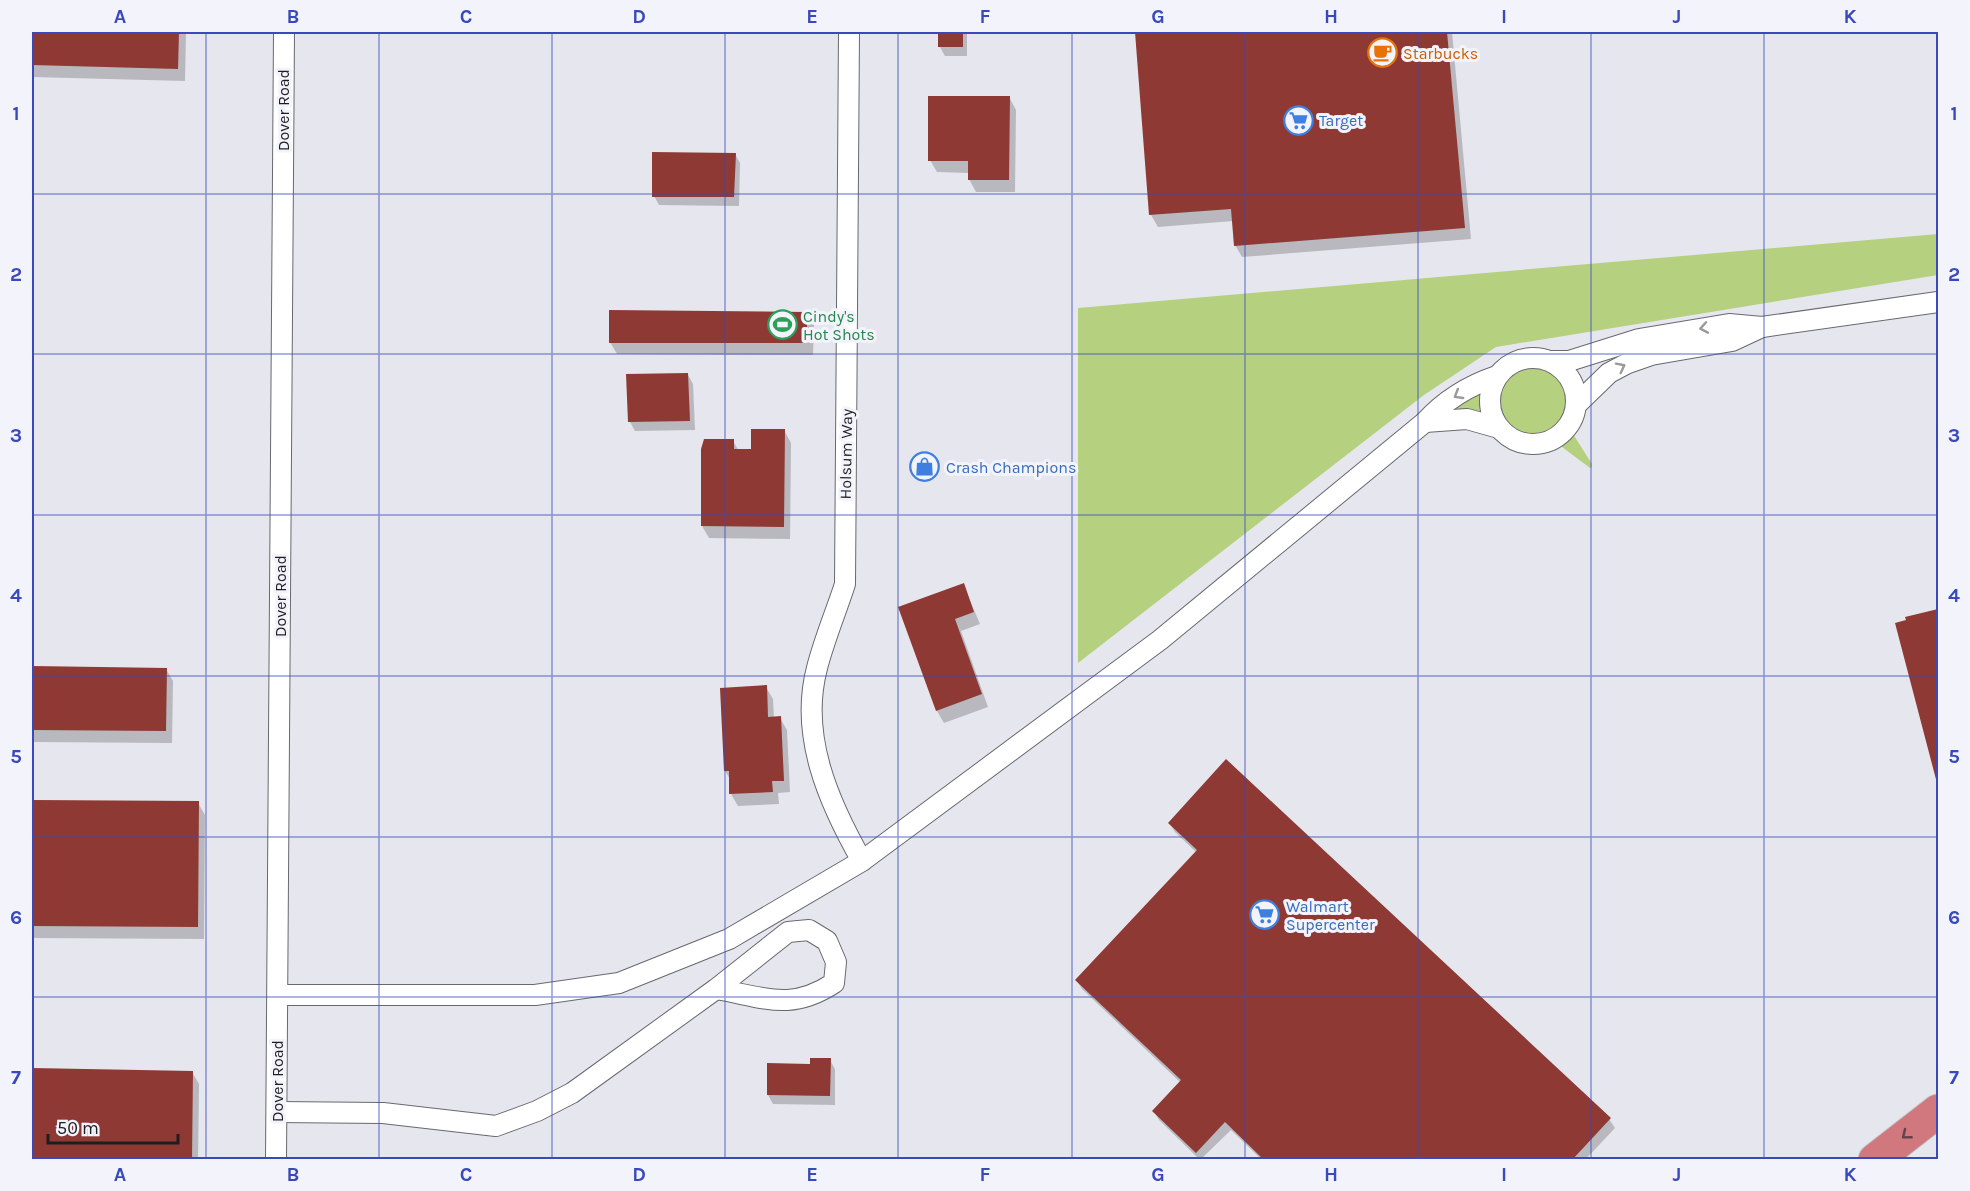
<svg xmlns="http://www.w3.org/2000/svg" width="1970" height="1191" font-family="Karla,sans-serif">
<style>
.green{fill:#b5d180}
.shadow{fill:#0003}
.building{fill:#8e3934}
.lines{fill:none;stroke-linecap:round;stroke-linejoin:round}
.minor-casing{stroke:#686970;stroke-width:22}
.motorway-casing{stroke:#c4c4c5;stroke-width:35}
.minor{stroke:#fff;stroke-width:20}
.motorway{stroke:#d0787d;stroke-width:33}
.oneway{stroke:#9a9a9b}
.oneway2{stroke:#654246}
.grid{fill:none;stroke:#3949bc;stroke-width:1.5;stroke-opacity:0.55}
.labels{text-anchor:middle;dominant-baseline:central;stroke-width:6;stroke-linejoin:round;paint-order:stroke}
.food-label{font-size:16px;fill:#c56008;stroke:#f3f4fb;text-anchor:start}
.street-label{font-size:16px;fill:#1e1e21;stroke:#f3f4fb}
.shop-label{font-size:16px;fill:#366cbe;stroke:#f3f4fb;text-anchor:start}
.leisure-label{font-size:16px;fill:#27864d;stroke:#f3f4fb;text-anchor:start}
.neatline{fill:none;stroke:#3949bc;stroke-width:2}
.grid-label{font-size:20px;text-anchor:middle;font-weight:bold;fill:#3949bc}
</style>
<rect width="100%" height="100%" fill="#e6e7ee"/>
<g class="green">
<path d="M1938 234V275L1496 347 1424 395 1078 663V308Z"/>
<circle cx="1533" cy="401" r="34"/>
<path d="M1480 393 1482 411 1454 409 1453 407Z"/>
<path d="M1573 434 1592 464V467L1590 468 1562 447V444Z"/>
</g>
<g class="shadow">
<path d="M32 32H186L185 81 32 77Z"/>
<path d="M940 32H967V56H945L940 47Z"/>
<rect x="1051" y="32" width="19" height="1"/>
<path d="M1136 32H1452L1471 239 1242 257 1235 245 1233 221 1158 227 1151 215Z"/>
<path d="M1009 97 1016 110 1015 192H976L969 179V173L937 172 930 160Z"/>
<path d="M735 154 740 163 739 206 659 205 654 196Z"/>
<path d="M807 313 814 325 813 355 617 354 610 342Z"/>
<path d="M688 375 693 384 695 430 635 431 630 422Z"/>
<path d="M784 430 791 443 790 539 709 538 702 526 733 441 739 451H753Z"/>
<path d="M963 584 980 624 961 631 988 707 944 723 937 711 900 608Z"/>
<path d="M1938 610V783L1897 624Z"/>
<path d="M32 668 166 669 173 681 172 743 32 742Z"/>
<path d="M766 687 773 699 774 718H780L787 730 790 792 778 793 779 804 738 806 731 794 730 779 725 771Z"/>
<path d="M32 801 198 803 205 815 204 939 32 938Z"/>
<path d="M1170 824 1609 1119 1615 1128 1585 1160H1262L1231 1130 1200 1160 1159 1120 1154 1111 1181 1083 1082 989 1077 981 1197 853 1175 832Z"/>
<path d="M830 1060 835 1069V1105L773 1104 768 1095 812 1065Z"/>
<path d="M32 1070 192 1072 199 1084 198 1160H32Z"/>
</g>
<g class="building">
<path d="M32 32H179L178 69 32 65Z"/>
<rect x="938" y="32" width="25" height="15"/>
<path d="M1135 32H1447L1465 228 1234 246 1231 209 1149 215Z"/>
<path d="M928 96H1010L1009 180H968V161H928Z"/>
<path d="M652 152 736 153 734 197H652Z"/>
<path d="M609 310 807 312V343H609Z"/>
<path d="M688 373 690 421 628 422 626 374Z"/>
<path d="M751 429H785L784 527 701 526V449L704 439H734V449H751Z"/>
<path d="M964 583 974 612 955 619 982 694 936 711 898 607Z"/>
<path d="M1938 609V787L1895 623 1906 620 1905 617Z"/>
<path d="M32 666 167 668 166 731 32 730Z"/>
<path d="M767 685 768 717 781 716 784 781H772L773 792 729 794V771H724L720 688Z"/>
<path d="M1226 759 1611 1118 1572 1160H1264L1225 1122 1196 1153 1152 1111 1181 1080 1075 980 1197 850 1168 823Z"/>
<path d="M32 800 199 801 198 927 32 926Z"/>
<path d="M810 1058H831L830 1096 767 1095V1063L810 1064Z"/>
<path d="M32 1068 193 1071 192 1160H32Z"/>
</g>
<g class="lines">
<defs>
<g id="minor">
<path d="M849 32 845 584C836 612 824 640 817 668 799 736 829 803 862 861"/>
<circle cx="1533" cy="401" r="43"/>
<path d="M1551 361H1569L1639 339 1729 324 1762 327 1938 302"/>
<path d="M1576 405 1609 373 1628 363 1651 355 1732 341 1762 327"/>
<path d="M1425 422 1467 419 1499 428"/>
<path d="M278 995H535L619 983 729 939 862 861 1160 640 1425 422C1445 400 1470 385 1497 376"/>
<path d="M277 1112 383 1113 496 1126 537 1111 572 1093 716 989 788 932 809 930 827 941 836 962 834 983C790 1012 764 997 716 989"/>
<path d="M276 1160 284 32"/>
</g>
<path id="motorway" d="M1875 1160 1938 1111"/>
</defs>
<use href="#minor" class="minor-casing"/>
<use href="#motorway" class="motorway-casing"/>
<use href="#minor" class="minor"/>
<use href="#motorway" class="motorway"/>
</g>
<defs><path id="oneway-chevron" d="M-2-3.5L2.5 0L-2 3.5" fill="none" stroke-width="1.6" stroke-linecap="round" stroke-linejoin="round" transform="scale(1.5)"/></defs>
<g class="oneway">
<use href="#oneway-chevron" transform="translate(1704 328) rotate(170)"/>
<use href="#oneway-chevron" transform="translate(1621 367) rotate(-27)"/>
<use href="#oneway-chevron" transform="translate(1458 395) rotate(149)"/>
</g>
<use class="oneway2" href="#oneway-chevron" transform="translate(1906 1135) rotate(141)"/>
<path class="grid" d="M206 32V1160M379 32V1160M552 32V1160M725 32V1160M898 32V1160M1072 32V1160M1245 32V1160M1418 32V1160M1591 32V1160M1764 32V1160M32 194H1938M32 354H1938M32 515H1938M32 676H1938M32 837H1938M32 997H1938"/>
<defs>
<symbol id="cafe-ring" viewBox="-11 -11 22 22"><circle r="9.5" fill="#f3f4fb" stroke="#e8710a" stroke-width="1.5"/><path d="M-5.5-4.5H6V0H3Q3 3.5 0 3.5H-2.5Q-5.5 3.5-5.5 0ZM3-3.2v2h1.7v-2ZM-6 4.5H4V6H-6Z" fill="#e8710a"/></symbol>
<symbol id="supermarket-ring" viewBox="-11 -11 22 22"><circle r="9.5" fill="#f3f4fb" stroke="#3f7fe0" stroke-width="1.5"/><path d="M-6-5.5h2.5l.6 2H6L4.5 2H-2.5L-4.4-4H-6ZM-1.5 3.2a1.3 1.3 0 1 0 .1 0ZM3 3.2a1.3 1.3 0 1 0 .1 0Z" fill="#3f7fe0"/></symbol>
<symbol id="stadium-ring" viewBox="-11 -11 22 22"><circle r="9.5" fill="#f3f4fb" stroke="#2e9e5b" stroke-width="1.5"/><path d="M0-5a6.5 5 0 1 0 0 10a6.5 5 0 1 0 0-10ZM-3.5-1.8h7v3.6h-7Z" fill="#2e9e5b"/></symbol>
<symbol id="shop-ring" viewBox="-11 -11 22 22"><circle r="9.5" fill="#f3f4fb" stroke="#3f7fe0" stroke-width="1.5"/><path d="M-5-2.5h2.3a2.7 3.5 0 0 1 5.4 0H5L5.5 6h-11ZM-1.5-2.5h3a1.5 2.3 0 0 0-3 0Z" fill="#3f7fe0"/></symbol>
</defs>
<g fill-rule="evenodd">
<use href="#cafe-ring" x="1366" y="36" width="33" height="33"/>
<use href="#supermarket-ring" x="1282" y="104" width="33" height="33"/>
<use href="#stadium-ring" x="766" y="308" width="33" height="33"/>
<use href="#shop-ring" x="908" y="450" width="33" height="33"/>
<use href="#supermarket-ring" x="1248" y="898" width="33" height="33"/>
</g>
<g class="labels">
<g class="food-label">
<text x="1403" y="53">Starbucks</text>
</g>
<g class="street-label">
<text transform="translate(283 110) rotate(-90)">Dover Road</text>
<text transform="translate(846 454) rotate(-89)">Holsum Way</text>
<text transform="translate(280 596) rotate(-90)">Dover Road</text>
<text transform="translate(277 1081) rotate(-90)">Dover Road</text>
</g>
<g class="shop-label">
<text x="1319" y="120">Target</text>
<text x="946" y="467">Crash Champions</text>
<text x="1286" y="906">Walmart<tspan x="1286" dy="18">Supercenter</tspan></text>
</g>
<g class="leisure-label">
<text x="803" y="316">Cindy's<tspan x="803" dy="18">Hot Shots</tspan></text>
</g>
</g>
<rect width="1970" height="1191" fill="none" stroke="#f3f4fb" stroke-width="66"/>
<path d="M48 1134v9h130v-9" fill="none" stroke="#1e1e21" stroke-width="3"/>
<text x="57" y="1134" font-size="18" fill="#1e1e21" stroke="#f3f4fb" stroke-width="4.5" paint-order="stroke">50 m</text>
<rect x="33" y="33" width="1904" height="1125" class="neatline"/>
<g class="grid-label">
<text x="120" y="23">A</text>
<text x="293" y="23">B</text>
<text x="466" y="23">C</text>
<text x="639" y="23">D</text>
<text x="812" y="23">E</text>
<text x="985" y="23">F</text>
<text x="1158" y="23">G</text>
<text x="1331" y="23">H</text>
<text x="1504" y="23">I</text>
<text x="1677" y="23">J</text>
<text x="1850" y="23">K</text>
<text x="16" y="120">1</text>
<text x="1954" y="120">1</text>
<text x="16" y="281">2</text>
<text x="1954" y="281">2</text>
<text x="16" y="442">3</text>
<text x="1954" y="442">3</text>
<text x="16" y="602">4</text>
<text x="1954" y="602">4</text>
<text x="16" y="763">5</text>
<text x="1954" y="763">5</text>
<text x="16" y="924">6</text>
<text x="1954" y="924">6</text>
<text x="16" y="1084">7</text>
<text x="1954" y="1084">7</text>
<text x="120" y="1181">A</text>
<text x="293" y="1181">B</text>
<text x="466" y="1181">C</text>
<text x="639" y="1181">D</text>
<text x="812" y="1181">E</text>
<text x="985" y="1181">F</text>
<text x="1158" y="1181">G</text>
<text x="1331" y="1181">H</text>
<text x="1504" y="1181">I</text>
<text x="1677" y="1181">J</text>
<text x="1850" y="1181">K</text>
</g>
</svg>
